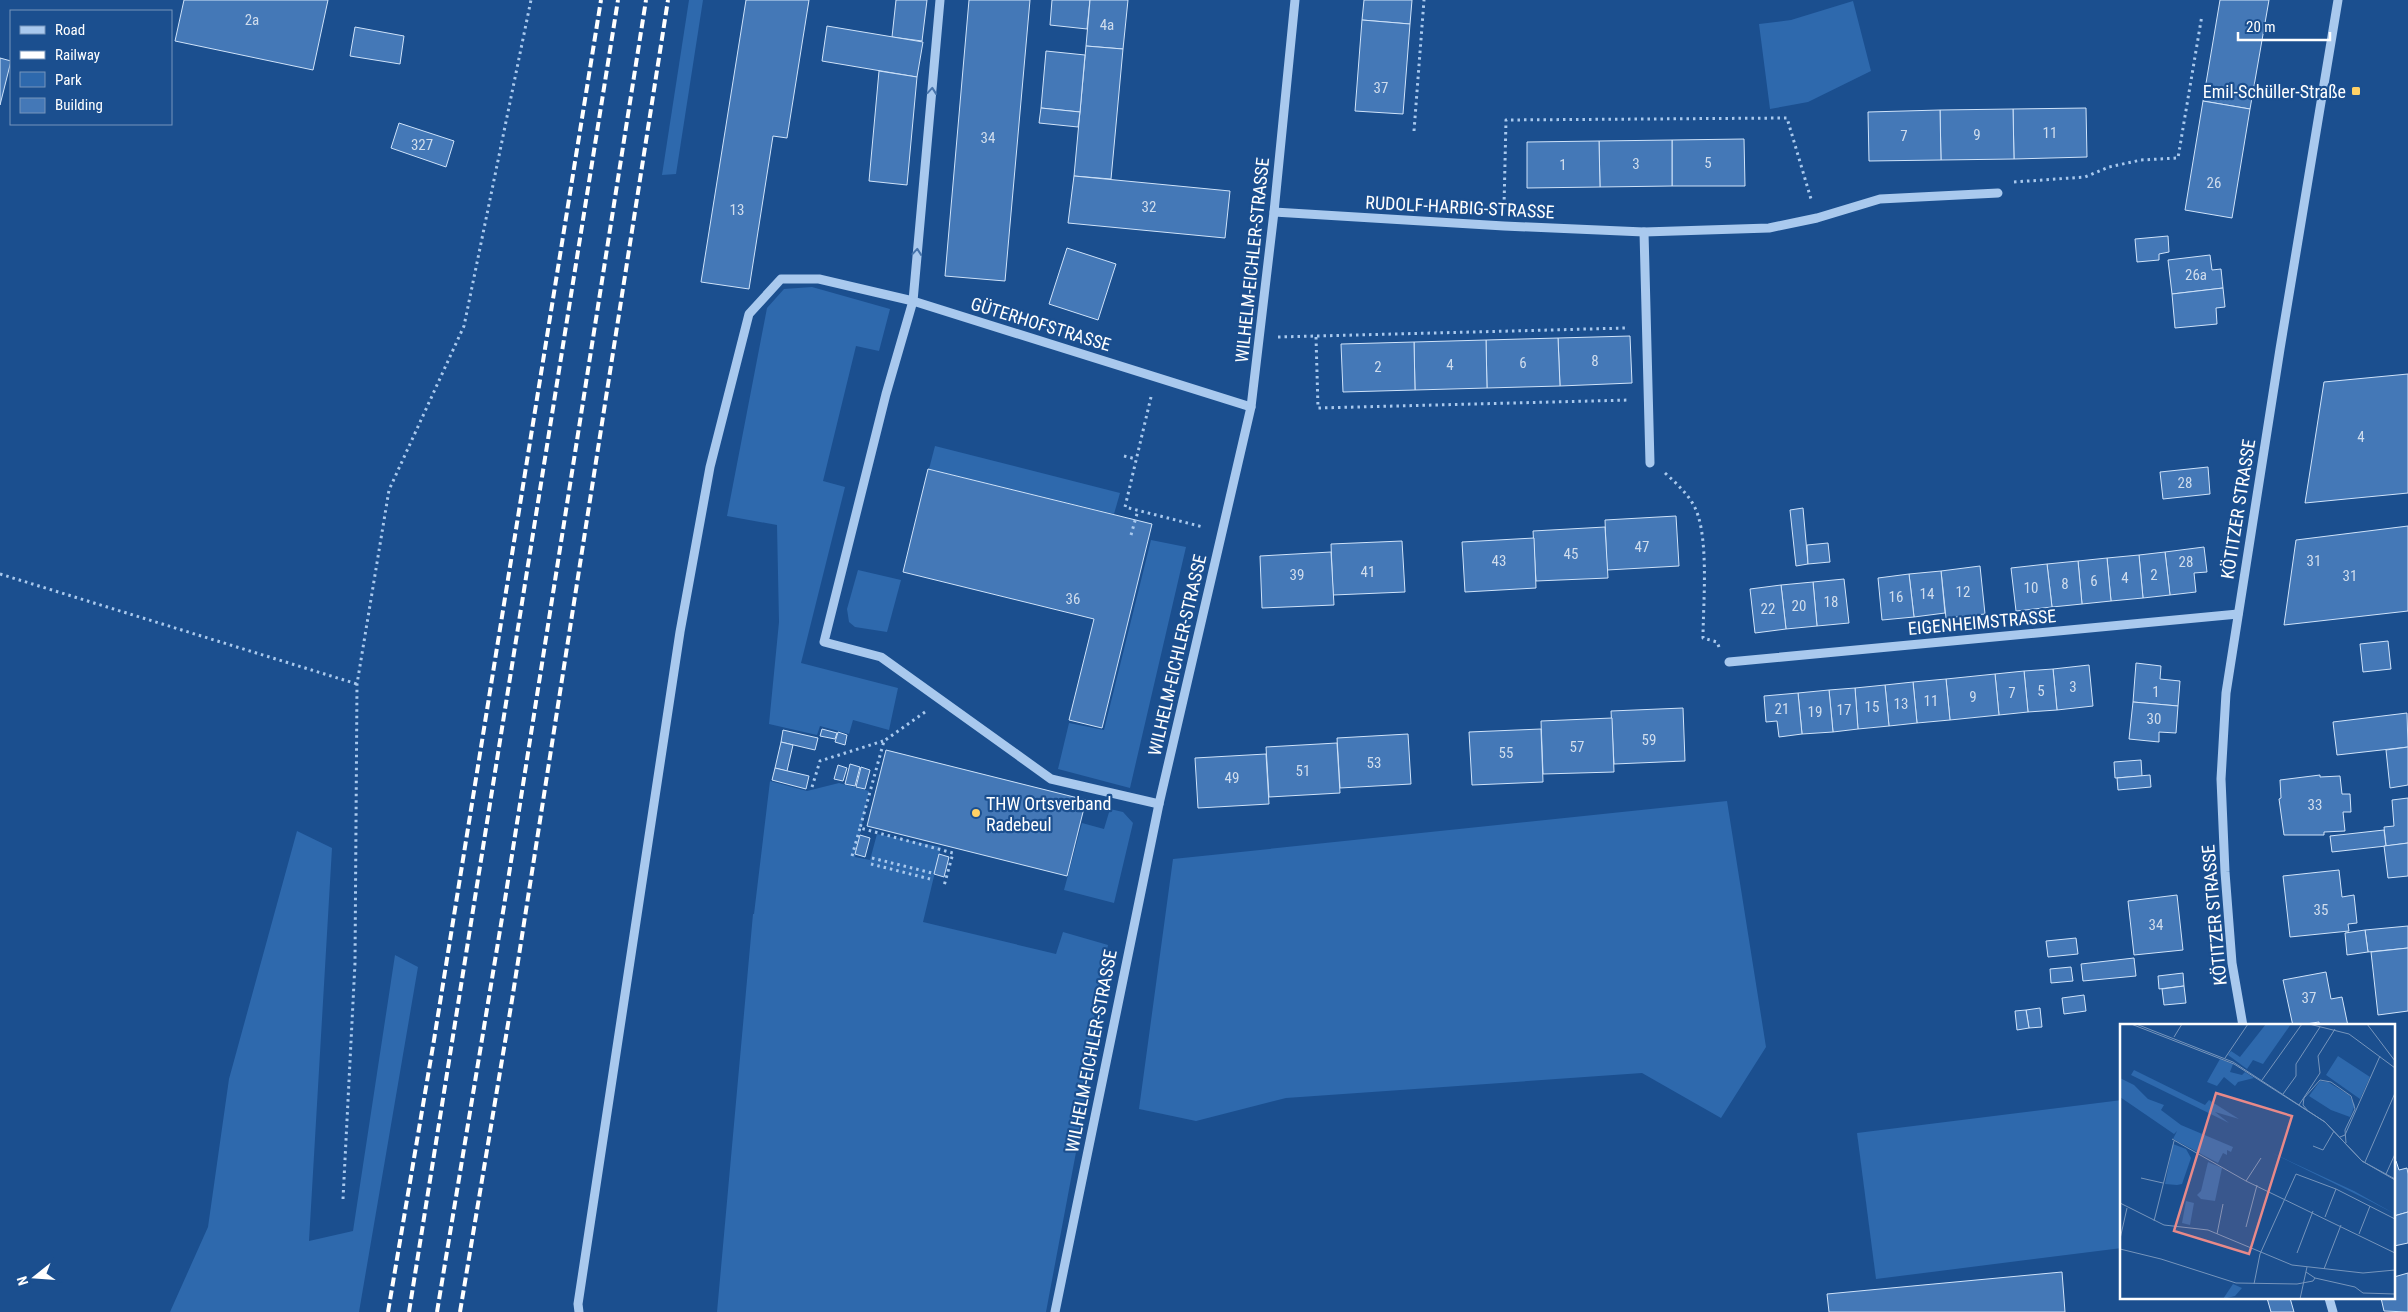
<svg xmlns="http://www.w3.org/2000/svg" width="2408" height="1312" font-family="'Roboto Condensed',sans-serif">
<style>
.green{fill:#2e69ad}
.building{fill:#4478b7;stroke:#cfe3fa}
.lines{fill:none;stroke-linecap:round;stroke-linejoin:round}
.path{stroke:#a9c9ee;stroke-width:3;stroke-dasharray:2.5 4;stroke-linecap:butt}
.minor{stroke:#a9c9ee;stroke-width:9}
.rail{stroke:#fff;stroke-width:4;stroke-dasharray:9 4;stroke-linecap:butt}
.oneway{stroke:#4674ac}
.poi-dot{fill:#ffd166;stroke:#1b4f8f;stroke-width:2}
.labels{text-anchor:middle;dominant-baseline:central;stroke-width:4.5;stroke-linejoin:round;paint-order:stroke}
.number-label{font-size:15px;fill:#d0dded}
.poi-label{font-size:18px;fill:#fff;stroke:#1b4f8f;text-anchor:end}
.street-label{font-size:18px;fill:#fff;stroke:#1b4f8f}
.inset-road{fill:none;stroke:#7695bc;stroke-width:1}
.view{fill:#e88989;fill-opacity:0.15;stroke:#e88989;stroke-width:2.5}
.inset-edge{fill:none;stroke:#fff;stroke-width:2.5}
</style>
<rect width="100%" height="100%" fill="#1b4f8f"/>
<g class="green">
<path d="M689 0H703L676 174 662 175Z"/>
<path d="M1853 1 1871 71 1808 102 1770 109 1759 24 1791 20Z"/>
<path d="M812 287 890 309 879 351 856 346 823 481 845 487 801 663 898 688 889 730 853 720 849 734 820 726 817 735 769 724 779 622 777 525 727 516 767 308 784 289Z"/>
<path d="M935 446 1120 493 1114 514 929 469Z"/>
<path d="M1151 540 1186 547 1130 788 1058 769 1069 723 1104 730Z"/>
<path d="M858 570 901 580 887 632 855 627 849 622 847 609Z"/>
<path d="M770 781 807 791 839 783 869 791 855 857 870 860 877 834 941 847 923 922 1056 954 1063 932 1108 945 1095 1002 1092 1067 1046 1312H717L753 914H754Z"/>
<path d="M1727 801 1766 1047 1721 1118 1642 1073 1286 1098 1196 1121 1139 1109 1173 859Z"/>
<path d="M1110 809 1123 812 1133 823 1114 903 1064 890 1082 823 1104 829Z"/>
<path d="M297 831 332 848 309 1241 353 1231 395 955 418 967 359 1312H170L208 1227 229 1079Z"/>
<path d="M2122 1100V1248L1876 1279 1857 1133Z"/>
</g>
<g class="building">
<path d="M184 0H328L313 70 175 41Z"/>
<path d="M746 0H809L787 138 773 136 749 289 701 282Z"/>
<path d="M896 0H927L922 41 892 37Z"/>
<path d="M969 0H1030L1005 281 945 276Z"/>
<path d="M1052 0H1090L1087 29 1050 25Z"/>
<path d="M1090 0H1128L1123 49 1086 46Z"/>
<path d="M1364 0H1412L1410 24 1362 20Z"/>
<path d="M2220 0H2269L2250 109 2203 101Z"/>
<path d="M1362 20 1410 24 1403 114 1355 111Z"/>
<path d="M827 26 923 42 917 77 822 61Z"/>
<path d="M355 27 404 36 400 64 350 56Z"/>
<path d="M1086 46 1123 49 1111 179 1074 176Z"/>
<path d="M1046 51 1085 55 1080 112 1041 108Z"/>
<path d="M0 58 11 61 0 105Z"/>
<path d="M879 71 917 77 907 185 869 181Z"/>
<path d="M2203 101 2250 109 2232 218 2185 210Z"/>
<path d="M1041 108 1080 112 1078 127 1039 123Z"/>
<path d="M2086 108 2087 157 2014 159 2013 109Z"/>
<path d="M2013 109 2014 159 1941 160 1940 110Z"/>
<path d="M1940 110 1941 160 1869 161 1868 112Z"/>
<path d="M399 123 454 141 446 167 391 148Z"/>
<path d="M1744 139 1745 186H1672V140Z"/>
<path d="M1672 140V186L1600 187 1599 141Z"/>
<path d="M1599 141 1600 187 1527 188V142Z"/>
<path d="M1074 176 1230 191 1225 238 1068 223Z"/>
<path d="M2168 236 2169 252 2159 254V260L2137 262 2135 239Z"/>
<path d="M1067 248 1116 264 1098 320 1049 304Z"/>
<path d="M2210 255 2212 270 2221 269 2223 288 2172 294 2168 260Z"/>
<path d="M2223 288 2225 307 2216 308 2217 324 2175 328 2172 294Z"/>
<path d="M1630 336 1632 383 1560 386 1558 338Z"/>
<path d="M1558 338 1560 386 1487 388 1486 340Z"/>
<path d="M1486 340 1487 388 1415 390 1414 342Z"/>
<path d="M1414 342 1415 390 1343 392 1341 344Z"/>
<path d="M2408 374V493L2305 503 2324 382Z"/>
<path d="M2208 467 2210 494 2163 499 2160 472Z"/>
<path d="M928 469 1152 524 1102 728 1069 720 1094 619 903 572Z"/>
<path d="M1803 508 1808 564 1796 566 1790 510Z"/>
<path d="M1676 516 1679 566 1607 570 1605 520Z"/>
<path d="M2408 526V611L2284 625 2296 540Z"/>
<path d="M1605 527 1608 578 1536 581 1533 531Z"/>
<path d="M1534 538 1536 588 1465 592 1462 542Z"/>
<path d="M1402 541 1405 592 1333 595 1331 544Z"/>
<path d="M1828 543 1830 562 1808 564 1807 545Z"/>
<path d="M2204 547 2207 572 2194 573 2196 592 2170 595 2165 552Z"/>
<path d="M1331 552 1334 605 1262 608 1260 556Z"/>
<path d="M2165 552 2170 595 2143 598 2139 555Z"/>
<path d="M2139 555 2143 598 2111 601 2107 558Z"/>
<path d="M2107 558 2111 601 2082 604 2078 561Z"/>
<path d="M2078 561 2082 604 2052 607 2047 564Z"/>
<path d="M2047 564 2052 607 2016 611 2011 568Z"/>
<path d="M1980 566 1985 614 1946 618 1941 571Z"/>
<path d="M1941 571 1945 613 1914 617 1909 574Z"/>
<path d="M1909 574 1914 617 1882 620 1878 578Z"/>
<path d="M1844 579 1849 623 1817 626 1813 582Z"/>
<path d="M1813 582 1817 626 1786 629 1781 585Z"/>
<path d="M1781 585 1786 629 1755 633 1750 589Z"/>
<path d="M2388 641 2391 669 2363 672 2360 644Z"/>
<path d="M2136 663 2161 666 2160 679 2180 681 2178 706 2133 702Z"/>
<path d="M2089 665 2093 706 2057 710 2053 669Z"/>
<path d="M2053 669 2057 710 2028 712 2024 671Z"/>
<path d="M2024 671 2028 712 1999 715 1995 674Z"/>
<path d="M1995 674 1999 715 1950 720 1946 679Z"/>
<path d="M1946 679 1950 720 1917 723 1913 682Z"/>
<path d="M1913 682 1917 723 1889 726 1885 685Z"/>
<path d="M1885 685 1889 726 1858 729 1855 688Z"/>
<path d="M1855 688 1858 729 1833 732 1829 690Z"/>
<path d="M1829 690 1833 732 1802 734 1798 693Z"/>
<path d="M1798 693 1802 734 1779 737 1777 721 1766 722 1764 696Z"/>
<path d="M2133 702 2178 706 2176 733 2159 732V742L2129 739Z"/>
<path d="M1683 708 1685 761 1614 764 1611 711Z"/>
<path d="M2407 713 2408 747 2337 755 2333 722Z"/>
<path d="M1612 718 1614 772 1543 774 1541 721Z"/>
<path d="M822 729 837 733 835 739 820 736Z"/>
<path d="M1541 729 1543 782 1472 785 1469 732Z"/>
<path d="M783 730 818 738 815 750 781 742Z"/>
<path d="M838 732 847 735 845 745 835 742Z"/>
<path d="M1408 734 1411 784 1340 788 1337 738Z"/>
<path d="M781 742 793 745 787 771 775 768Z"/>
<path d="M1337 743 1340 793 1269 797 1266 747Z"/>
<path d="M2408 747V785L2390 788 2386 750Z"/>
<path d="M886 750 1086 800 1067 876 867 826Z"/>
<path d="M1266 754 1269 804 1198 808 1195 758Z"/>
<path d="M2141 760 2142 776 2115 778 2114 762Z"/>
<path d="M850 764 860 767 855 786 845 784Z"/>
<path d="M838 765 847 768 843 781 834 779Z"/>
<path d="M861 767 870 770 865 789 856 787Z"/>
<path d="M775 768 809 776 806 789 772 780Z"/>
<path d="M2150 775 2151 787 2118 790 2117 778Z"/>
<path d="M2320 775V777L2340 776 2342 794H2350L2351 812H2343L2345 831 2324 832V835H2284L2279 799 2281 798 2280 780Z"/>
<path d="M2408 798V843L2386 846 2384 827 2394 826 2392 800Z"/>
<path d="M2384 830 2386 846 2332 852 2330 836Z"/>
<path d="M860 835 870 838 865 857 855 854Z"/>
<path d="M2408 843V876L2388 878 2384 846Z"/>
<path d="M939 854 949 857 944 877 934 874Z"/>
<path d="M2339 870 2342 897 2354 895 2357 923 2348 924 2349 931 2290 937 2283 876Z"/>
<path d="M2177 895 2183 950 2134 955 2128 901Z"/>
<path d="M2408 926V948L2368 952 2365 930Z"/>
<path d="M2365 930 2368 952 2347 955 2345 933Z"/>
<path d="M2076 938 2078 954 2048 957 2046 941Z"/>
<path d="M2408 948V1011L2378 1015 2371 952Z"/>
<path d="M2134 958 2136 976 2083 981 2081 964Z"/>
<path d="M2071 967 2073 981 2051 983 2050 969Z"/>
<path d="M2326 972 2331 999 2342 997 2348 1026H2319V1022L2293 1026 2283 980Z"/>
<path d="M2183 973 2184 986 2159 989 2158 976Z"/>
<path d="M2184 986 2186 1003 2164 1005 2162 989Z"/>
<path d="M2084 995 2086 1011 2064 1014 2062 998Z"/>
<path d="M2040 1008 2042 1027 2029 1028 2026 1010Z"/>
<path d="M2026 1010 2029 1028 2017 1030 2015 1011Z"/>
<path d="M2394 1161H2396L2399 1170 2407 1168 2408 1174V1212L2394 1216Z"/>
<path d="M2408 1212V1243L2394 1246V1216Z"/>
<path d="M2062 1272 2065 1312H1829L1827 1294Z"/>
<path d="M2408 1273V1312L2384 1311 2381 1298H2394V1277Z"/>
<path d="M2267 1298H2290L2294 1312H2271Z"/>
</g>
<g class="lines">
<g class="path">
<path d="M1414 131 1424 0"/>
<path d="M2014 182 2085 177 2109 167 2141 160 2178 158 2202 15"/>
<path d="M1504 206 1506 120 1787 118 1811 199"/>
<path d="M1278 337 1627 328"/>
<path d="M1316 337 1318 408 1629 400"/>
<path d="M1151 397 1125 507 1203 527"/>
<path d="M1124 456 1136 459"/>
<path d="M1665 473C1676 483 1686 492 1693 504 1710 532 1703 604 1703 638L1717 642 1719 647"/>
<path d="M1131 535 1138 510"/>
<path d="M0 574 357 684"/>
<path d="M925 712 884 741 860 828 953 853 944 886"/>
<path d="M812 787 820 761 883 741"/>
<path d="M852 856 860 828"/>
<path d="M872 858 932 873"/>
<path d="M871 864 930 879"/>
<path d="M343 1199 355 963 357 684 389 490 464 326 531 0"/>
</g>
<g class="minor">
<path d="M940 0 913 301 886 394 824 642 881 657 1051 779 1159 804"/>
<path d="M1274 212 1504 226 1644 232 1769 228 1817 218 1880 199 1998 193"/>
<path d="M1644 232 1650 463"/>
<path d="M1729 662 2238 614"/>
<path d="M2243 1026 2232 963 2225 872 2221 779 2226 693 2280 349 2338 0"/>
<path d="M2329 1298 2333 1312"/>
<path d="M579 1312 578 1304 680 632 710 467 749 314 781 279H819L913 301 1251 407"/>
<path d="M1055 1312 1159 804 1251 407 1274 212 1295 0"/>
</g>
<g class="rail">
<path d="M388 1312 434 1040 601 0"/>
<path d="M409 1312 618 0"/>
<path d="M437 1312 504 906 646 0"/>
<path d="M460 1312 512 1000 668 0"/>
</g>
</g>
<defs><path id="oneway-chevron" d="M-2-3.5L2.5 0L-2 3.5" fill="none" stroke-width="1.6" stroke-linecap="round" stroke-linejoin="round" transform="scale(1.25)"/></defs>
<g class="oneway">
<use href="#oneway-chevron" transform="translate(932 91) rotate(-85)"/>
<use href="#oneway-chevron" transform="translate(917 252) rotate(-85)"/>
</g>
<g class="poi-dot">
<rect x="2351" y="86" width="10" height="10" rx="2.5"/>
<circle cx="976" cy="813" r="5"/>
</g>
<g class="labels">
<g class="number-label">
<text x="252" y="20">2a</text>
<text x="1107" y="25">4a</text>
<text x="1381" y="88">37</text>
<text x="2050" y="133">11</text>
<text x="1977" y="135">9</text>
<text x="1904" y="136">7</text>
<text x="988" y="138">34</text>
<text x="422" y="145">327</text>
<text x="1708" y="163">5</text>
<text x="1636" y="164">3</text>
<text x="1563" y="165">1</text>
<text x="2214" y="183">26</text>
<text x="1149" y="207">32</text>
<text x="737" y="210">13</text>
<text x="2196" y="275">26a</text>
<text x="1595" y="361">8</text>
<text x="1523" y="363">6</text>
<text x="1450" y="365">4</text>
<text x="1378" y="367">2</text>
<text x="2361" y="437">4</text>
<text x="2185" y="483">28</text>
<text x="1642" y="547">47</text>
<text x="1571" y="554">45</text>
<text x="1499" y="561">43</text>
<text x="2314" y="561">31</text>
<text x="2186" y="562">28</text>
<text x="1368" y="572">41</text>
<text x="1297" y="575">39</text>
<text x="2154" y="575">2</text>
<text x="2350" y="576">31</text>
<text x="2125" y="578">4</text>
<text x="2094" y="581">6</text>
<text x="2065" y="584">8</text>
<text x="2031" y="588">10</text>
<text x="1963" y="592">12</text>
<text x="1927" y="594">14</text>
<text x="1896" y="597">16</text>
<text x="1073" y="599">36</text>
<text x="1831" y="602">18</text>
<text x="1799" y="606">20</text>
<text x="1768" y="609">22</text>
<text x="2073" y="687">3</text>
<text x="2041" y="691">5</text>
<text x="2156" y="692">1</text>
<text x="2012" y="693">7</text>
<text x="1973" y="697">9</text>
<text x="1931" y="701">11</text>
<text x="1901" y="704">13</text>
<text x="1872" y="707">15</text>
<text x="1782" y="709">21</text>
<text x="1844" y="710">17</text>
<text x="1815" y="712">19</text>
<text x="2154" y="719">30</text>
<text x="1649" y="740">59</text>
<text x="1577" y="747">57</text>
<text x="1506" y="753">55</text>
<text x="1374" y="763">53</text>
<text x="1303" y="771">51</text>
<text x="1232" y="778">49</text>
<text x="2315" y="805">33</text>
<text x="2321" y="910">35</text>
<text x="2156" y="925">34</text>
<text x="2309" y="998">37</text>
</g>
<g class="poi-label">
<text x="2346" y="91">Emil-Schüller-Straße</text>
<text x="986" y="803" text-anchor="start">THW Ortsverband<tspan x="986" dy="21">Radebeul</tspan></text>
</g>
<g class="street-label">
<text transform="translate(1460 207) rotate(3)">RUDOLF-HARBIG-STRASSE</text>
<text transform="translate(1252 260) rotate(-84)">WILHELM-EICHLER-STRASSE</text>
<text transform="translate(1041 324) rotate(17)">GÜTERHOFSTRASSE</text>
<text transform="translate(2238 509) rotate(-81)">KÖTITZER STRASSE</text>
<text transform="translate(1982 622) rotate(-5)">EIGENHEIMSTRASSE</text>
<text transform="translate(1177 655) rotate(-77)">WILHELM-EICHLER-STRASSE</text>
<text transform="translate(2214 915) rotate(-95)">KÖTITZER STRASSE</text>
<text transform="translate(1091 1051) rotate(-79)">WILHELM-EICHLER-STRASSE</text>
</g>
</g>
<g transform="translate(2120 1024)">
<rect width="275" height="275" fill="#1b4f8f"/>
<path d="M146 0H171L143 40 133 36 127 45 108 31 111 27 120 33ZM218 32 250 53 240 75 206 51ZM100 35 113 40 110 48 122 51 125 48 134 54 118 58 115 62 104 53 97 62 87 58ZM14 46 85 81 89 76 119 95 95 88 109 99 11 51ZM0 54 14 61 28 75 44 81 41 86 61 101 113 123 111 128 107 126V131L103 129 98 139 53 115 57 107 54 110 0 73ZM200 57 208 58 229 71 235 81 230 93 211 86 189 72ZM53 120 66 125 71 134 62 160 57 161 45 160ZM150 128 234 167 275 190 250 177ZM88 138 102 144 95 177 81 175 77 171 81 167ZM66 177 74 179 70 201 62 199ZM113 260 122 264 115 272 103 275Z" fill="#2e69ad"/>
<path class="inset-road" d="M11 0 114 40 205 98 242 137 275 156M16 0 113 38 205 98 242 137 275 155M189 0 229 10 275 44M247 0 275 37M54 13 62 0M105 34 128 0M142 56 182 0M163 70 176 52V40L200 3M179 81 200 49 198 32 215 5M188 87 183 81 184 74 200 56 211 58 231 72 235 85 225 106 226 119M220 113 225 111 260 32M52 115 126 157 275 229M193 122 203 126 214 107M245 138 275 69M266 150 275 130M21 154 43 159M126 157 141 134M0 179 44 201 88 206 172 241 243 249 275 246M205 193 216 165M34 197 54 117M126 203 137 161M97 210 103 180M239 210 250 182M0 215 7 184M0 225 41 235 116 259 177 260 193 257 195 254M177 229 193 187M204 245 221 201M186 248 195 254 235 263 243 269M134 260 140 230 176 150 216 165 275 195M243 269 275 270M180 275 187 243"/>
<path class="view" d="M96 69 172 92 129 230 54 207Z"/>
<rect width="275" height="275" class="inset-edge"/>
</g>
<rect x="10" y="10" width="162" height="115" fill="#1b4f8f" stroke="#7695bc"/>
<rect x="20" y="26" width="25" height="8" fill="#a9c9ee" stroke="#7695bc"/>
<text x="55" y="35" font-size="15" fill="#ffffff">Road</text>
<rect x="20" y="51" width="25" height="8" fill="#ffffff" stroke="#7695bc"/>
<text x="55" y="60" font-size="15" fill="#ffffff">Railway</text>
<rect x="20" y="72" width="25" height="15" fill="#2e69ad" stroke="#7695bc"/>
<text x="55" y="85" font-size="15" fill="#ffffff">Park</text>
<rect x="20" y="98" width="25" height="15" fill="#4478b7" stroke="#7695bc"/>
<text x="55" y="110" font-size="15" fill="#ffffff">Building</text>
<g transform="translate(35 1277) rotate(253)" stroke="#1b4f8f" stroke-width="4" paint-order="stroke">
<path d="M0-4L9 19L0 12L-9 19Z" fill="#ffffff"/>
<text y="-8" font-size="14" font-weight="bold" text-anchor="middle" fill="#ffffff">N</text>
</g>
<path d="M2238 32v8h92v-8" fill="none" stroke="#ffffff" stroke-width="2.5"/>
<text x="2246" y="32" font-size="15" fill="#ffffff" stroke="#1b4f8f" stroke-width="4" paint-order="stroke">20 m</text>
</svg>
